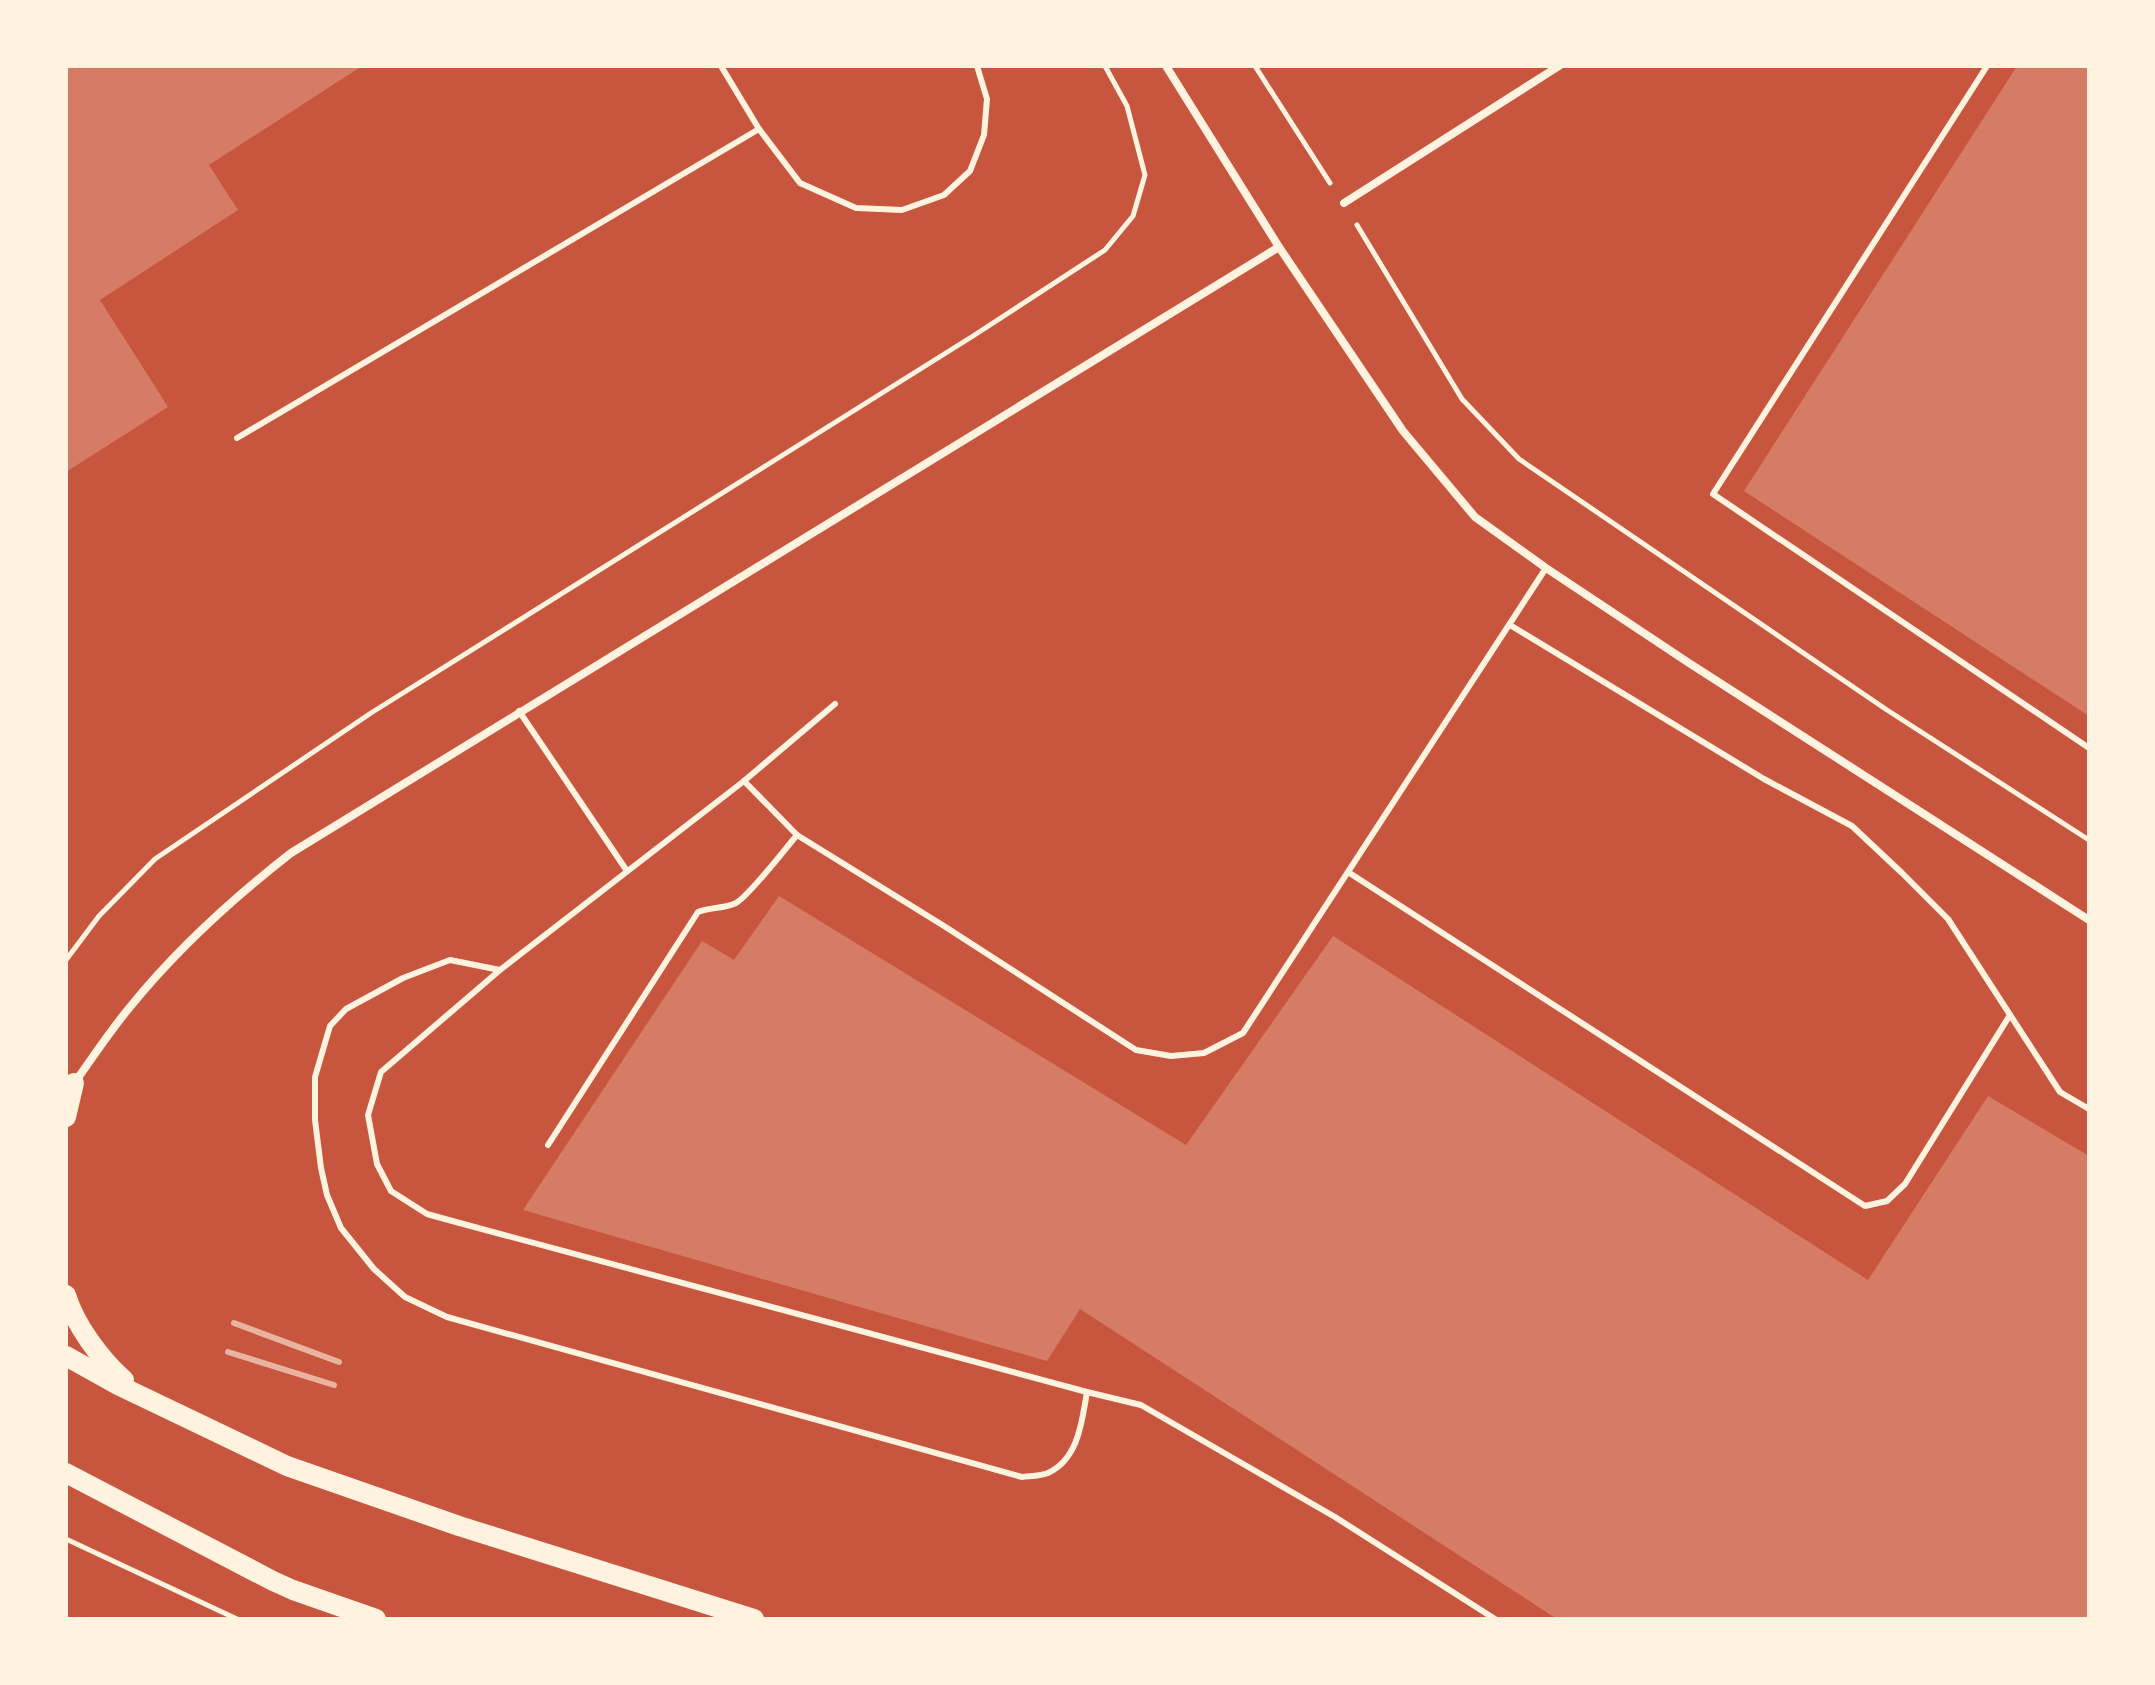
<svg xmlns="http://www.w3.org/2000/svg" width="2155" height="1685" font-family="'Source Sans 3',sans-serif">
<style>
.building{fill:#d67c66}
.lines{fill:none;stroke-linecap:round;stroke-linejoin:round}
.path{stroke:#fff3e0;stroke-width:5}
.service{stroke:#fff3e0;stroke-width:6}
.minor{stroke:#fff3e0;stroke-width:8}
.primary{stroke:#fff3e0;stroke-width:20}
.rail{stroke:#e9b49f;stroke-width:6}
</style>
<rect width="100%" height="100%" fill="#c8553d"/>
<g class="building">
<path d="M66 66H362L209 165 238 210 100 300 168 407 66 472Z"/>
<path d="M2017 66H2089V716L1744 491Z"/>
<path d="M779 896 1186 1145 1333 936 1868 1280 1988 1096 2089 1156V1619H1557L1080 1309 1047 1361 523 1210 702 941 734 960Z"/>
</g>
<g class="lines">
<g class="path">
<path d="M1255 66 1330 183"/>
<path d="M1357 225 1462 399 1519 459 1887 710 2089 840"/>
<path d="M66 960 99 916 155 859 371 713 973 336 1105 250 1133 216 1145 175 1127 106 1105 66"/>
<path d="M66 1539 237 1619"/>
</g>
<g class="service">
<path d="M721 66 759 129 800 183 856 208 902 210 944 195 970 171 984 135 987 99 977 66"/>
<path d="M1987 66 1713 494 2089 748"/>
<path d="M237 438 759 129"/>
<path d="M1510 625 1764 779 1852 826 1902 873 1948 919 2060 1092 2089 1109"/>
<path d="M835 704 744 781 500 970 381 1072 368 1115 377 1164 391 1191 427 1214 456 1222 1087 1392 1141 1405 1335 1517 1495 1619"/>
<path d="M519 711 627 871"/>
<path d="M744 781 797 835 944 926 1136 1050 1171 1056 1204 1053 1243 1033 1546 568"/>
<path d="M1348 872 1865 1206 1887 1201 1905 1184 2010 1015"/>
<path d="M500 970 450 960 403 978 346 1009 330 1026 315 1077V1120L321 1168 327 1195 341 1228 374 1269 405 1297 447 1317 1022 1477C1030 1476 1041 1476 1048 1473 1079 1459 1082 1420 1087 1392"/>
<path d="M548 1145 698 912C710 907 724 909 736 903 749 896 785 849 797 835"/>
</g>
<g class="minor">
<path d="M1166 66 1279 247 1403 431 1475 517 1546 568 1689 663 2089 920"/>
<path d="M1344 203 1559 66"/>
<path d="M75 1082C93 1057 110 1031 130 1007 177 949 232 899 291 853L1279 247"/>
</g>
<g class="primary">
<path d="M66 1117 74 1083"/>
<path d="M66 1295C75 1325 101 1360 124 1380"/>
<path d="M66 1356 118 1385 287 1466 459 1526 754 1619"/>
<path d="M66 1473 273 1581 293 1590 376 1619"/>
</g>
<g class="rail">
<path d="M234 1323 339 1362"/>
<path d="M228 1352 334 1385"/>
</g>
</g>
<rect width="2155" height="1685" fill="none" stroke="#fff3e0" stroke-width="136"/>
</svg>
